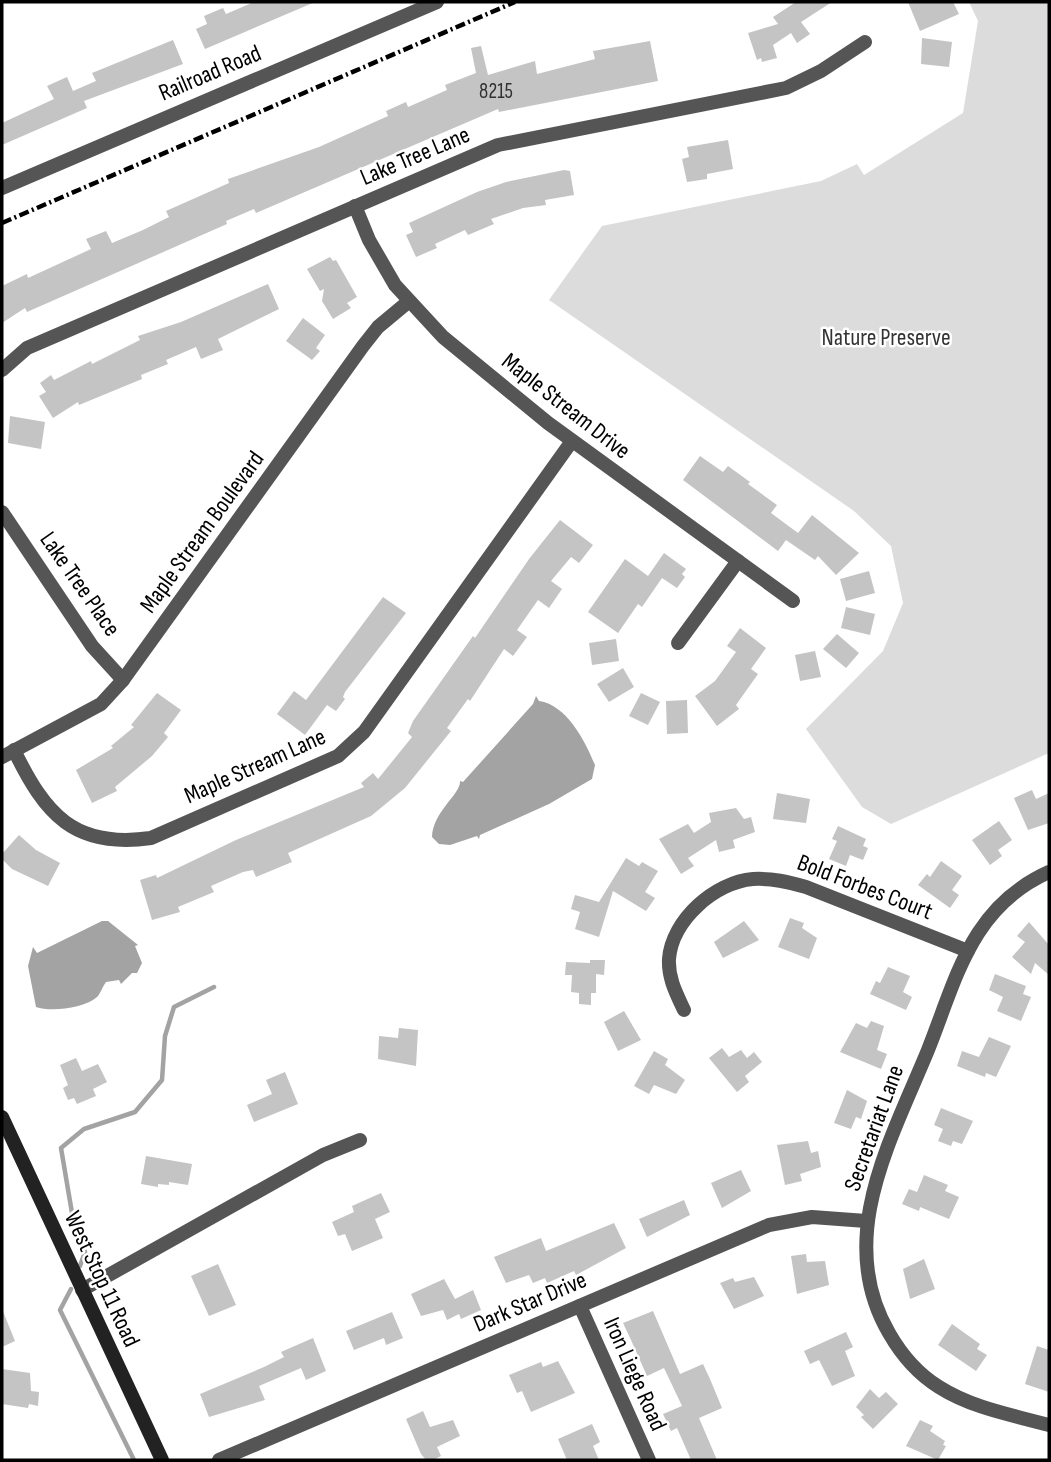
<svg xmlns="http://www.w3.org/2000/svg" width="1051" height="1462" font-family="'Sofia Sans Condensed',sans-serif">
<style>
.green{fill:#dcdcdc}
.water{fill:#a3a3a3}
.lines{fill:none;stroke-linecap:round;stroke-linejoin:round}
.stream{stroke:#a3a3a3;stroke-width:4.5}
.building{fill:#c4c4c4}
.minor{stroke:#555;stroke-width:14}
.tertiary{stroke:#555;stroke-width:14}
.secondary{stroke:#222;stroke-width:14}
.rail{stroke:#000;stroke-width:4.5;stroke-dasharray:10 3.5 2 3.5;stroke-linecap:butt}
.labels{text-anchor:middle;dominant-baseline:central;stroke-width:5;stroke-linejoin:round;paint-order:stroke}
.number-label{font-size:21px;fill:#313131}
.street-label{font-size:24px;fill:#000;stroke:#fff}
.park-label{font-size:24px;fill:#333;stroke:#fff}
</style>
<rect width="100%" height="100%" fill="#fff"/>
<path class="green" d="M969 2H1049V753L891 824 862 807 806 729 883 651 903 603 891 546 854 511 549 300 602 226 821 181 857 164 864 175 963 113 978 21Z"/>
<g class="water">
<path d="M536 696 539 701C567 705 585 741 595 765L592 779 549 804 480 835 479 839 477 836 450 845 439 844 432 837C433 811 461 794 460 781L463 782 533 704Z"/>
<path d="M102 921H108L138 945 135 946 142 963 137 973H132L121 984 119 980 106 982C103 986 100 994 97 997 83 1009 50 1012 36 1007L28 966 33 947 37 953Z"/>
</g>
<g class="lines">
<g class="stream">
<path d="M80 1266 85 1252 72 1213 61 1148 84 1129 135 1112 162 1080 165 1036 174 1007 214 987"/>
<path d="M71 1289 60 1310 134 1460"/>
</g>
</g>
<g class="building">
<path d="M254 2H315L205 49 196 29 207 24 204 16 223 8 226 14Z"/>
<path d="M796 2H832L801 22 810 34 797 43 791 33 773 45 777 58 762 62 761 58 757 60 748 33 778 24 773 17Z"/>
<path d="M908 2H953L959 14 920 31Z"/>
<path d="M922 38 952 42 949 67 921 64Z"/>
<path d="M173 40 183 64 84 101 87 108 2 145V123L54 99 47 86 67 77 73 91 96 81 92 73Z"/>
<path d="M650 41 658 81 499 112 498 109 256 213 254 209 226 221 227 224 27 312 25 308 2 323V286L27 274 28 278 91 249 86 239 106 231 112 243 143 230 169 217 166 211 229 183 228 179 319 147 388 116 386 111 406 102 408 107 447 90 445 85 476 73 471 48 481 46 488 75 535 61 537 74 595 59 593 51Z"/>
<path d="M728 140 733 169 707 174V179L687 182 682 159 689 157 687 147Z"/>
<path d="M564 170 570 171 574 195 545 200 546 205 523 208 491 219 494 224 468 235 465 230 435 244 437 248 416 257 406 235 413 232 409 223 477 192 506 182Z"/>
<path d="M330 257 333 261 336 260 357 297 347 303 351 308 333 319 322 301 324 289 320 291 307 269Z"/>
<path d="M268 284 279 309 218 339 223 350 201 359 196 347 166 360 168 364 141 375 142 379 79 405 78 402 53 418 39 396 46 392 40 383 51 375 54 380 91 361 92 364 140 340 138 336 181 322Z"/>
<path d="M303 318 325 335 316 348 320 351 312 360 286 341Z"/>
<path d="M10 416 45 422 41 449 8 443Z"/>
<path d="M700 456 723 472 728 466 750 482 748 484 777 505 771 513 798 533 812 515 859 553 836 575 818 556 815 560 786 540 778 551 683 480Z"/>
<path d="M560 520 593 545 579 563 571 557 551 581 562 589 549 608 538 600 517 630 527 637 513 656 504 649 470 701 468 699 447 728 451 731 405 788 371 816 288 853 292 862 256 877 253 870 243 872 211 886 214 892 178 907 180 912 152 920 140 880 156 875 157 878 236 840 364 787 361 783 373 773 378 779 412 737 408 733 413 721 473 636 475 638 529 559Z"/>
<path d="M664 553 686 569 682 574 685 577 677 588 662 578 642 607 638 604 618 633 588 612 625 559 648 576Z"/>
<path d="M869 571 875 593 846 601 840 579Z"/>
<path d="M383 597 406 613 345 692 343 697 345 699 336 711 327 705 305 735 277 714 294 691 306 700Z"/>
<path d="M846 607 875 614 870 635 841 628Z"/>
<path d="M740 628 766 648 751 669 758 674 736 705 739 709 717 726 695 696 715 681 736 652 727 646Z"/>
<path d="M837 634 859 653 846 668 823 649Z"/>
<path d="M616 639 619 661 592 665 589 643Z"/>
<path d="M815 651 821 677 800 681 795 655Z"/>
<path d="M623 668 634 687 609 702 597 684Z"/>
<path d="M157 693 181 710 164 733 168 737 152 756 115 787 117 791 92 803 76 770 113 748 111 746 134 727 131 725Z"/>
<path d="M641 693 660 702 648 725 629 716Z"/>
<path d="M687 700 688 733 667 734 666 701Z"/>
<path d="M1032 790 1036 799 1049 793V823L1028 830 1014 798Z"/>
<path d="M777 793 810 799 806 823 773 819Z"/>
<path d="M736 808 744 819 751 817 755 832 733 840 735 848 719 852 716 840 688 858 694 866 681 874 659 839 688 824 694 833 711 822 709 813Z"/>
<path d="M999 821 1012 840 998 850 1002 856 990 865 972 840Z"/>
<path d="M838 826 866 839 863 846 868 848 863 860 850 855 846 866 829 859 837 841 832 839Z"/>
<path d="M19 835 36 850 60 863 48 886 12 869 2 859V854Z"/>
<path d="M626 858 639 866 642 862 658 871 645 892 655 898 646 911 613 891 599 937 575 929 580 912 571 909 575 895 599 902Z"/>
<path d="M941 861 962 876 952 890 959 895 950 908 918 885 927 874 930 877Z"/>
<path d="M790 918 804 923 802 928 817 938 809 959 778 947Z"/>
<path d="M744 921 759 940 723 958 714 942Z"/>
<path d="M1029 922 1049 945V975L1035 963 1031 974 1012 957 1025 942 1017 936Z"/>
<path d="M590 960H605L604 975 596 974V993H591V1005L579 1004V993L571 992 572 975H565L566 962 590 963Z"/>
<path d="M888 967 910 976 903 992 912 997 906 1010 870 994 876 981 880 983Z"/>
<path d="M995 974 1026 986 1023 994 1031 997 1021 1021 997 1011 1003 997 989 990Z"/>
<path d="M624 1011 641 1040 618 1051 604 1022Z"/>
<path d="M871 1021 884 1026 877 1050 887 1054 881 1069 840 1052 856 1023 867 1028Z"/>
<path d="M399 1028 418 1030 416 1066 378 1059 379 1036 398 1038Z"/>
<path d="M989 1037 1011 1046 996 1077 986 1073 985 1077 957 1066 962 1051 979 1057Z"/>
<path d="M722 1048 729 1057 741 1050 747 1058 754 1052 762 1062 745 1076 749 1082 737 1092 709 1058Z"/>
<path d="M654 1051 668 1059 665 1065 685 1080 676 1094 654 1085 649 1094 634 1086Z"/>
<path d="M76 1058 82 1071 98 1064 107 1082 93 1089 96 1096 77 1104 74 1098 68 1100 63 1088 68 1085 60 1065Z"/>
<path d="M285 1072 298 1104 254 1122 247 1105 272 1094 266 1080Z"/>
<path d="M847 1090 867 1101 861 1119 856 1117 851 1129 834 1123Z"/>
<path d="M941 1108 973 1121 962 1144 953 1141 951 1146 938 1141 943 1129 934 1125Z"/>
<path d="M808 1141 811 1153 818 1151 821 1167 800 1174 802 1181 785 1185 777 1145Z"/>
<path d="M146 1156 192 1164 188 1185 169 1182V1185L158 1184V1187L141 1184Z"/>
<path d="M741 1170 751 1191 722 1208 711 1183Z"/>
<path d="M924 1175 948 1185 945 1191 959 1197 949 1219 920 1207 919 1211 902 1204 909 1189 917 1192Z"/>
<path d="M381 1193 390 1212 375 1219 383 1238 352 1251 345 1234 338 1236 332 1222 354 1212 352 1206Z"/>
<path d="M684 1200 690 1215 647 1237 639 1219Z"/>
<path d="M614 1223 626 1248 576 1275 574 1271 547 1283 545 1278 533 1283 529 1275 506 1283 494 1257 541 1238 546 1251Z"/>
<path d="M806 1254 807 1262 825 1261 829 1285 797 1294 791 1256Z"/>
<path d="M924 1259 935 1289 910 1299 903 1269Z"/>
<path d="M218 1264 236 1305 209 1316 191 1276Z"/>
<path d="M754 1277 764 1296 734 1309 720 1283 733 1278 735 1282Z"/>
<path d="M444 1279 455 1299 473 1290 481 1310 461 1319 459 1314 447 1320 443 1310 421 1316 411 1294Z"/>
<path d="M2 1309 15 1341 2 1347Z"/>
<path d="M653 1311 680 1374 703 1364 710 1379 722 1408 699 1418 717 1460H691L677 1428 671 1431 663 1414 682 1406 664 1368 647 1376 631 1340 623 1323Z"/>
<path d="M392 1312 403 1338 386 1345 384 1338 354 1350 346 1331Z"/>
<path d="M952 1324 980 1344 977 1349 987 1355 976 1371 938 1345Z"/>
<path d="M846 1332 853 1347 845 1351 855 1376 832 1386 819 1360 810 1364 804 1351Z"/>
<path d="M313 1338 326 1371 306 1380 301 1368 259 1386 265 1400 209 1417 200 1394 264 1367 284 1357 281 1352Z"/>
<path d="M1037 1346 1049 1350V1392L1025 1384Z"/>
<path d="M558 1361 575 1393 531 1412 522 1391 517 1393 509 1375 541 1362 543 1367Z"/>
<path d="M2 1369 30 1373 31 1391 39 1392 38 1406 29 1404 28 1408 2 1404Z"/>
<path d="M870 1389 879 1398 886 1392 898 1404 873 1429 861 1417 864 1415 856 1407Z"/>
<path d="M423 1411 430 1427 453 1420 460 1436 437 1447 441 1456 433 1460H426L421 1454 406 1419Z"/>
<path d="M920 1420 933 1426 930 1431 945 1441 943 1445 946 1446 938 1460 906 1446Z"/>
<path d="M592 1424 600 1442 593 1446 599 1460H567L558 1439Z"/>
</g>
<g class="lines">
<g class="minor">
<path d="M355 206 369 240 395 285 443 337 548 423 793 601"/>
<path d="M2 370 27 348 498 145 786 88 821 71 865 42"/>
<path d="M2 512 92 646 123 680"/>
<path d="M678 643 738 561"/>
<path d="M14 750C45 814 74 849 151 838L338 756 364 732 572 441"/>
<path d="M2 757 101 704 123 680 363 346 378 327 408 302"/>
<path d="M1049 872C971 907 957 977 928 1050 891 1140 834 1239 889 1333 901 1354 918 1374 939 1387 972 1408 1012 1415 1049 1425"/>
<path d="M684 1010C676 993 668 978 669 959 672 920 715 882 753 879 772 878 788 882 806 887L968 951"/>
<path d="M82 1290 323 1155 360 1140"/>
<path d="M580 1306 649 1460"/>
<path d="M219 1460 769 1225 812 1217 866 1221"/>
</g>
<path class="tertiary" d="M2 188 437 2"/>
<path class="secondary" d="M2 1117 162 1460"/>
<path class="rail" d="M2 223 515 2"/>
</g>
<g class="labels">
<g class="number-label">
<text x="496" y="91">8215</text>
</g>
<g class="street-label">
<text transform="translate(210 73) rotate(-23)">Railroad Road</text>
<text transform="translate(415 156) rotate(-23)">Lake Tree Lane</text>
<text transform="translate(566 406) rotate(38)">Maple Stream Drive</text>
<text transform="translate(202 532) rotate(-54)">Maple Stream Boulevard</text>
<text transform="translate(80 584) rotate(55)">Lake Tree Place</text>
<text transform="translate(255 766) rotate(-24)">Maple Stream Lane</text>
<text transform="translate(865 887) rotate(21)">Bold Forbes Court</text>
<text transform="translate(874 1128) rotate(-70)">Secretariat Lane</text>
<text transform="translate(102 1279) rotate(65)">West Stop 11 Road</text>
<text transform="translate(530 1302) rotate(-23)">Dark Star Drive</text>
<text transform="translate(635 1374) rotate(66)">Iron Liege Road</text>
</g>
<g class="park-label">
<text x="886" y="337">Nature Preserve</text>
</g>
</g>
<rect width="1051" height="1462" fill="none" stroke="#000000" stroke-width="7"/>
</svg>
